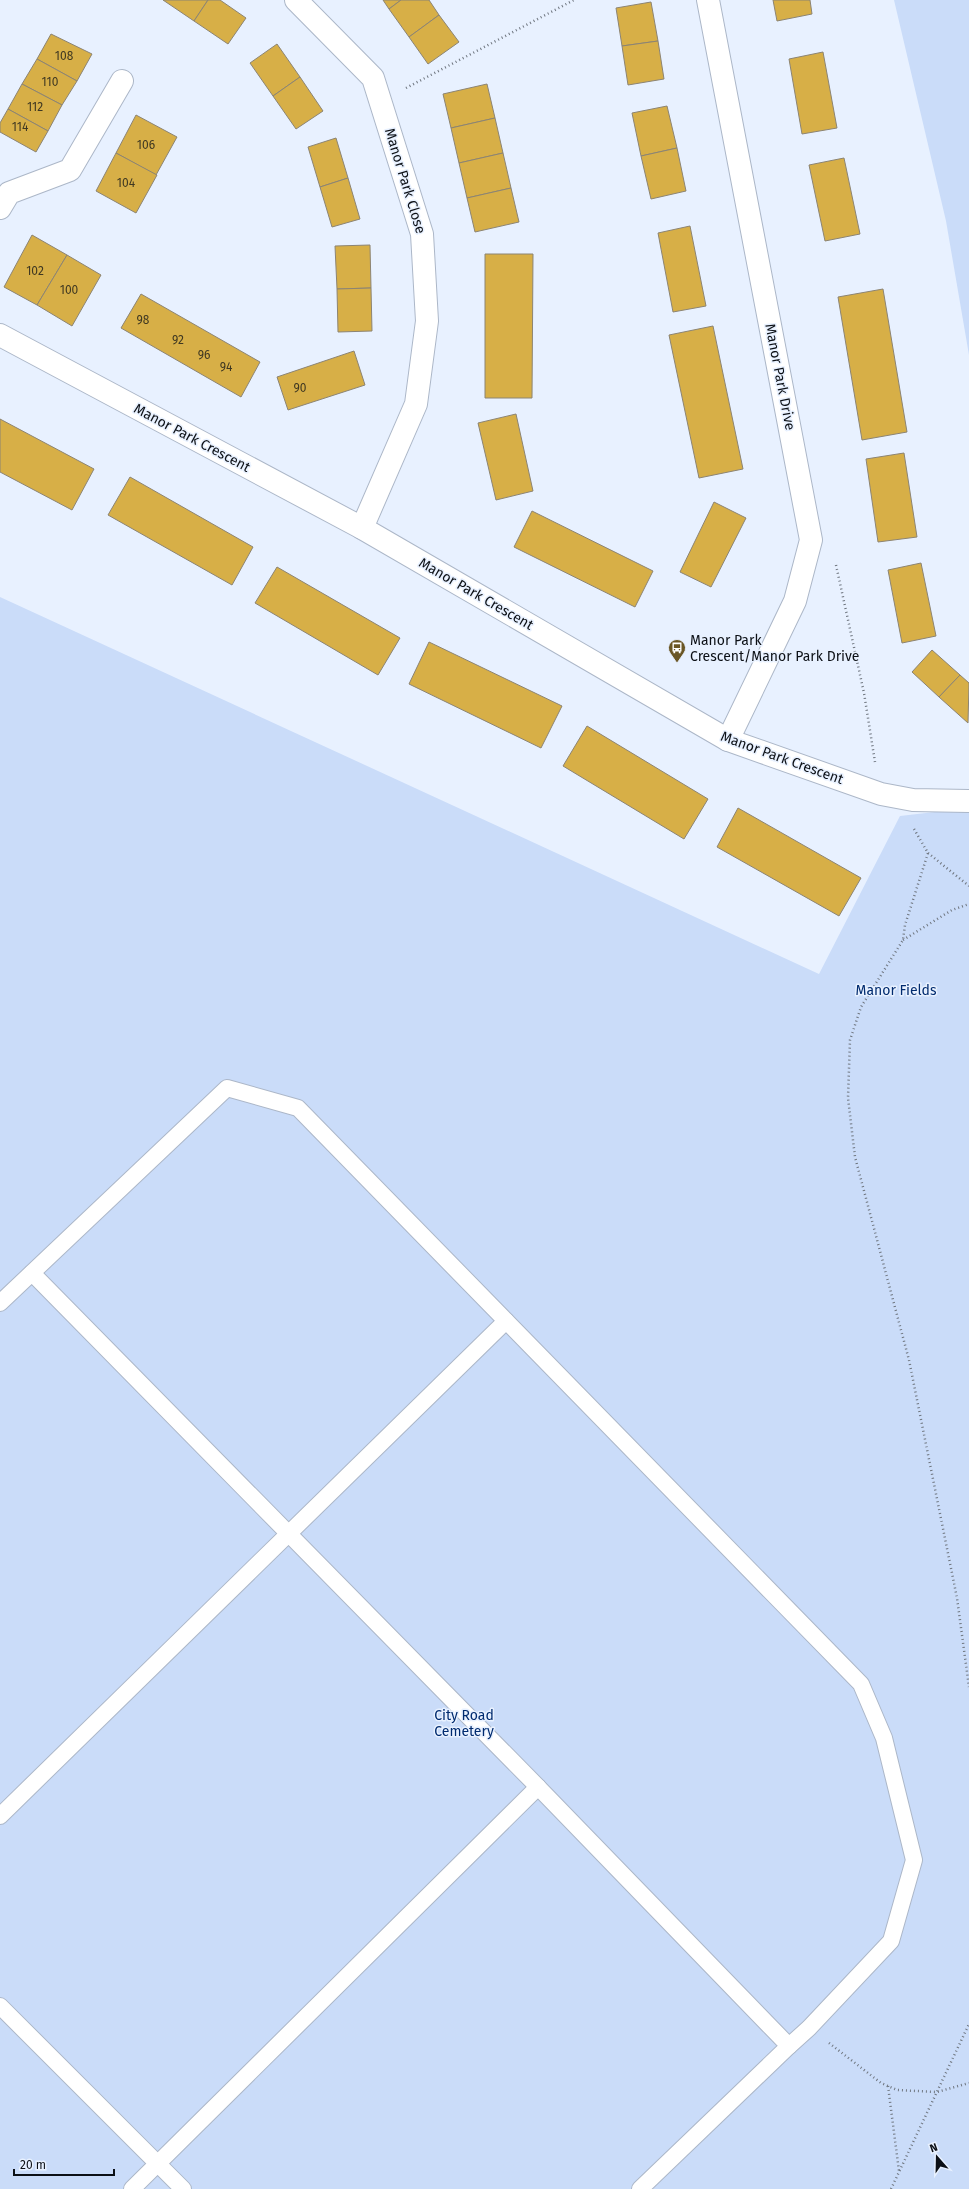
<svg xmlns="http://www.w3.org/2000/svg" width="969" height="2189" font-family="'Fira Sans',sans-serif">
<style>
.green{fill:#cadcf9}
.building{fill:#d7af47;stroke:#8c8473}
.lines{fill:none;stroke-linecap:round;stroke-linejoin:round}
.lane-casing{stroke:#acb7c8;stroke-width:18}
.street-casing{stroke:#acb7c8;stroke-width:24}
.path{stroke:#707780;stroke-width:2.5;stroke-dasharray:1 3;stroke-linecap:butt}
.lane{stroke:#fff;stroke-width:16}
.street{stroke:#fff;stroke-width:22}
.labels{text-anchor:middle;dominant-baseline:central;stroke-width:3;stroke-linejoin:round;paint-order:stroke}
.number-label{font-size:12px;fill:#3f3822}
.street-label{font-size:14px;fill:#0c1016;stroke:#e8f1ff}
.poi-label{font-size:14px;fill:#0c1016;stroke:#e8f1ff;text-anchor:start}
.park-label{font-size:14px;fill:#002b6f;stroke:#e8f1ff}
</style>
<rect width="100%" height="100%" fill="#e8f1ff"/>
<g class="green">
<path d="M894 0H969V355L946 221Z"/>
<path d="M0 597 819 974 900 816 969 808V2189H0Z"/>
</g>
<g class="building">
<path d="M163 0H208L194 21Z"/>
<path d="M208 0H220L246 18 228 44 194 21Z"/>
<path d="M383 0H401L389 9Z"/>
<path d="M401 0H429L439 15 409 37 389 9Z"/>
<path d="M773 0H810L812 14 777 21Z"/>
<path d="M651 2 658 41 622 46 616 8Z"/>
<path d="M439 15 459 42 428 64 409 37Z"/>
<path d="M51 34 92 54 77 81 37 59Z"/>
<path d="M658 41 664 79 628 85 622 46Z"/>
<path d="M277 44 300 77 273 96 250 63Z"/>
<path d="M823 52 837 128 802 134 789 59Z"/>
<path d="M37 59 77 81 62 105 22 84Z"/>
<path d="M300 77 323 111 296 129 273 96Z"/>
<path d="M22 84 62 105 48 131 8 109Z"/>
<path d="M487 84 495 118 451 128 443 94Z"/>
<path d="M667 106 677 148 641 156 632 113Z"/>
<path d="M8 109 48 131 36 152 0 132V123Z"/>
<path d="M136 115 177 137 156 175 116 153Z"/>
<path d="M495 118 503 153 459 163 451 128Z"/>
<path d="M336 138 348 178 320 187 308 147Z"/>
<path d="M677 148 686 191 651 199 641 156Z"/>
<path d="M116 153 157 175 136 213 96 191Z"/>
<path d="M503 153 511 188 467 198 459 163Z"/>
<path d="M844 158 860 234 825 241 809 165Z"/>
<path d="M348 178 360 219 332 227 320 187Z"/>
<path d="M511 188 519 222 475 232 467 198Z"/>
<path d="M690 226 706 306 673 312 658 233Z"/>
<path d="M32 235 67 255 37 305 4 287Z"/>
<path d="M370 245 371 288 337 289 335 246Z"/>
<path d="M485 254H533L532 398H485Z"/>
<path d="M67 255 101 275 72 326 37 305Z"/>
<path d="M371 288 372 331 338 332 337 289Z"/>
<path d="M883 289 907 432 862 440 838 297Z"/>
<path d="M141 294 260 362 241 397 121 328Z"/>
<path d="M713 326 743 469 699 478 669 335Z"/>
<path d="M354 351 365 385 288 410 277 377Z"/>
<path d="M516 414 533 491 496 500 478 423Z"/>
<path d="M0 419 94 469 72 510 0 472Z"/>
<path d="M904 453 917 537 878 542 866 459Z"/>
<path d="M130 477 253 547 232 585 108 515Z"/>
<path d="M714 502 746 518 711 587 680 572Z"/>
<path d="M532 511 653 571 635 607 514 547Z"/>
<path d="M921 563 936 636 902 643 888 570Z"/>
<path d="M277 567 400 638 378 675 255 603Z"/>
<path d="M429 642 562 706 541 748 409 684Z"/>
<path d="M932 650 960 675 939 697 912 672Z"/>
<path d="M960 675 969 683 968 723 939 697Z"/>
<path d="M587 726 708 799 684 839 563 766Z"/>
<path d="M738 808 861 878 839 916 717 847Z"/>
</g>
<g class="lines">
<defs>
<g id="lane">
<path d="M32 1273 538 1787 789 2046 640 2189"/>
<path d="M0 1303 227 1088 298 1108 861 1684 884 1738 914 1860 891 1941 809 2028 789 2046"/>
<path d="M0 1816 506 1321"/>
<path d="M0 2006 183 2189"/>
<path d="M132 2189 538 1787"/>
</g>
<g id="street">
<path d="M296 0 373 78 422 234 427 321 416 404 362 528"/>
<path d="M708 0 811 540 795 601 728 740"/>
<path d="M0 208 9 193 70 170 122 81"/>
<path d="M0 335 362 528 728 740 881 794 913 800 969 801"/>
</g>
</defs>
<use href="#lane" class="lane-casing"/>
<use href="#street" class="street-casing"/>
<g class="path">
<path d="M406 88 574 0"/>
<path d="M836 565 864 693 875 762"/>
<path d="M914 829 928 853 905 925 903 940 861 1007 850 1040 848 1098 855 1157 909 1360 957 1598 969 1687"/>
<path d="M928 853 969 886"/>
<path d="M903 940 952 910 969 904"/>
<path d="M829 2043 881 2083 897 2090 937 2092 969 2083"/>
<path d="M888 2086 899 2171"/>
<path d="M891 2189 969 2024"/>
</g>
<use href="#lane" class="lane"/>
<use href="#street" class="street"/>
</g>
<defs>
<symbol id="bus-pin" viewBox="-11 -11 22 30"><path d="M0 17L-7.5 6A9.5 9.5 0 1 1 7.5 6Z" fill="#6a5625" stroke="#e8f1ff"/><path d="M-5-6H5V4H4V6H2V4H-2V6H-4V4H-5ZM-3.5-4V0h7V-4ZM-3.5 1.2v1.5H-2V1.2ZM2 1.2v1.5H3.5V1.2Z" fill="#fff"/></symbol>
</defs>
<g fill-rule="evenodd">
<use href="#bus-pin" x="667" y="638" width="20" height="27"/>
</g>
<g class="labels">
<g class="number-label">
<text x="64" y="56">108</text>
<text x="50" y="82">110</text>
<text x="35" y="107">112</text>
<text x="20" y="127">114</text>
<text x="146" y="145">106</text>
<text x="126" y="183">104</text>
<text x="35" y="271">102</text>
<text x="69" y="290">100</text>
<text x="143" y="320">98</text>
<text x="178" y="340">92</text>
<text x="204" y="355">96</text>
<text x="226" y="367">94</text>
<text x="300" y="388">90</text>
</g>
<g class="street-label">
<text transform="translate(405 181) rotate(73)">Manor Park Close</text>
<text transform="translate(780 377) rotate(79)">Manor Park Drive</text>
<text transform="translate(192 438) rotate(28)">Manor Park Crescent</text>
<text transform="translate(476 594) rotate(30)">Manor Park Crescent</text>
<text transform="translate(782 758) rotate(20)">Manor Park Crescent</text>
</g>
<g class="poi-label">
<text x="690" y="640">Manor Park<tspan x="690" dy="16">Crescent/Manor Park Drive</tspan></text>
</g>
<g class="park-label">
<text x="896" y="990">Manor Fields</text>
<text x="464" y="1715">City Road<tspan x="464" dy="16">Cemetery</tspan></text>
</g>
</g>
<g transform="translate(937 2157) rotate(340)" stroke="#e8f1ff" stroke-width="3" paint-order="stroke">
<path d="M0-3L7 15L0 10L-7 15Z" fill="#0c1016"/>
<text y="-6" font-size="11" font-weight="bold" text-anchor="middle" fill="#0c1016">N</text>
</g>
<path d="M14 2169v6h100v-6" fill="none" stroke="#0c1016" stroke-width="2"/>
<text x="20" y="2169" font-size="12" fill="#0c1016" stroke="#e8f1ff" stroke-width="3" paint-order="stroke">20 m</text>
</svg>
